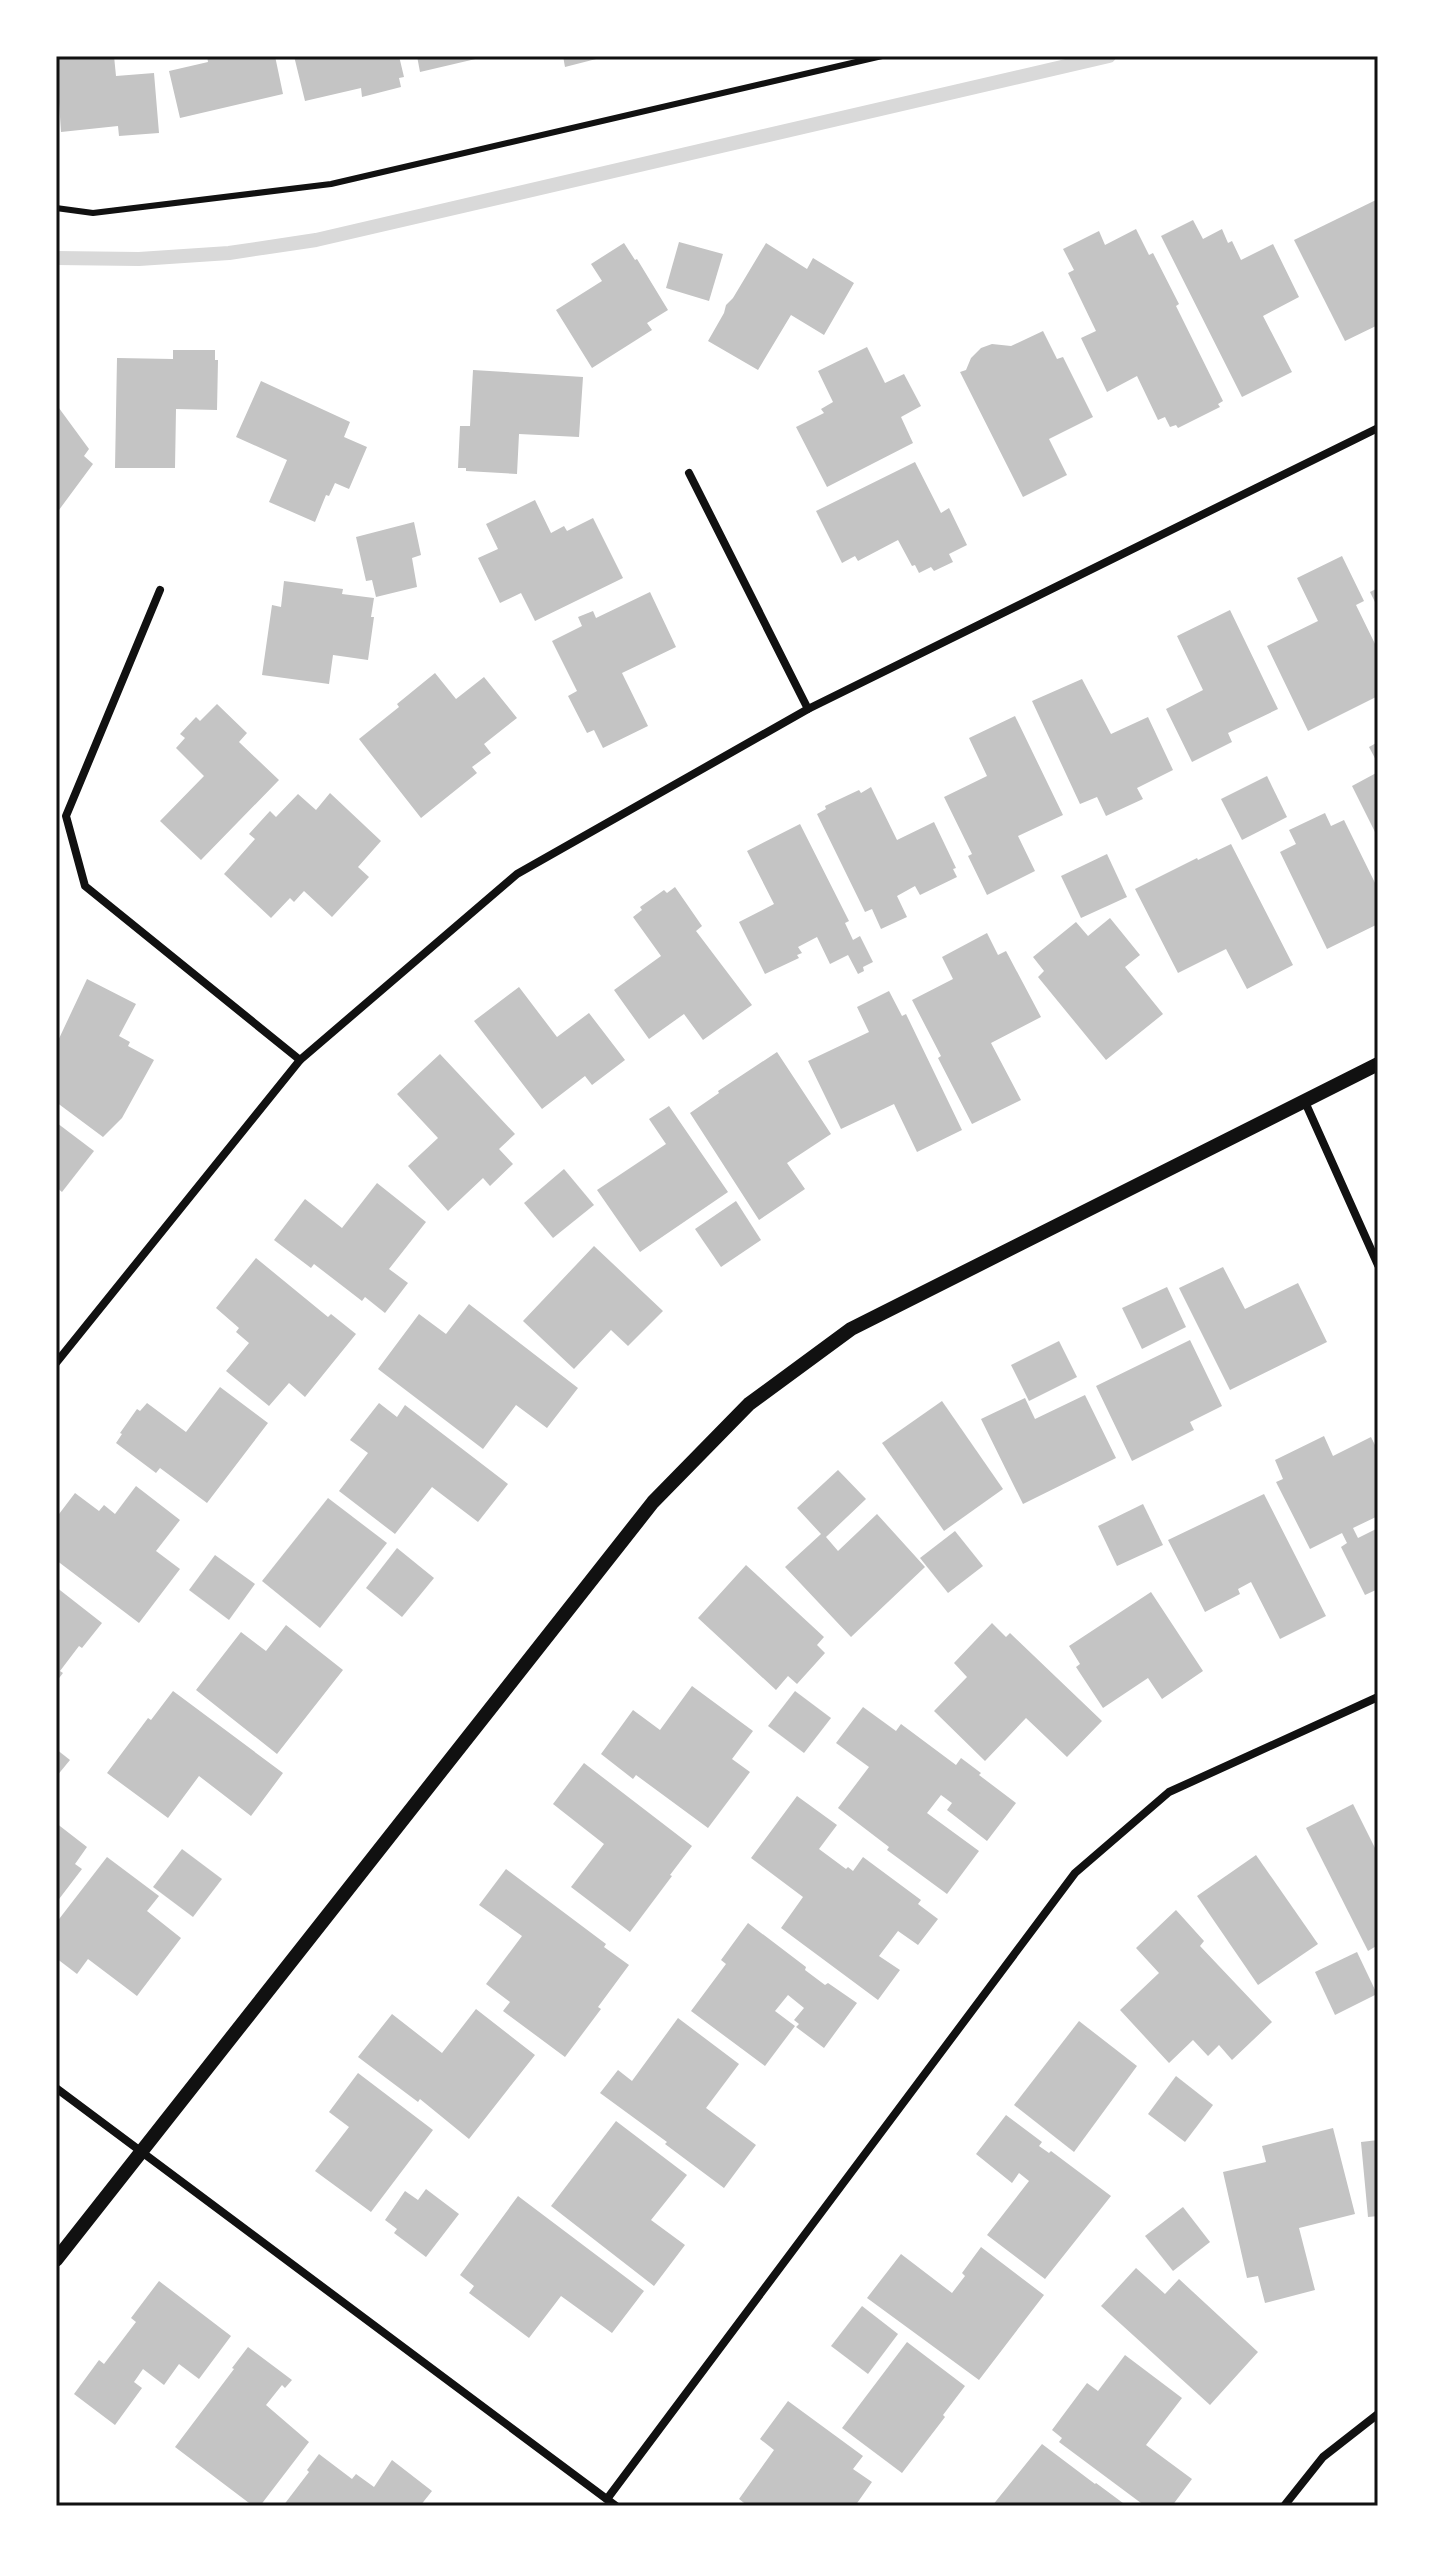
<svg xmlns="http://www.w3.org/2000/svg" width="1434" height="2562" font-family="Arial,sans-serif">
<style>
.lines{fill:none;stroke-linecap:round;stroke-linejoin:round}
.stream{stroke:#d9d9d9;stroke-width:14}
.building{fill:#c4c4c4}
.service{stroke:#111;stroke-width:6}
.minor{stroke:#111;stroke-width:8}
.tertiary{stroke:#111;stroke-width:14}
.neatline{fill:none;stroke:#111;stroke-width:3}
</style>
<rect width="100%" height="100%" fill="#fff"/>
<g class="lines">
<path class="stream" d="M56 258 139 259 229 253 316 240 1109 56"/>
</g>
<g class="building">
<path d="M56 56H114L116 76 154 73 159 133 119 136 118 126 61 132Z"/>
<path d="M207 56H275L283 94 180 118 169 71 208 62Z"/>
<path d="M294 56H399L404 77 399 78 401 87 362 97 361 88 305 101Z"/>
<path d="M417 56H483L484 57 420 72Z"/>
<path d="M563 56H604V57L565 67Z"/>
<path d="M1378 199V325L1345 341 1294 240Z"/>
<path d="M1193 220 1203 239 1222 229 1228 243 1232 241 1241 260 1273 244 1299 297 1263 316 1292 372 1242 397 1161 236Z"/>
<path d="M1136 229 1149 255 1153 253 1179 304 1176 306 1223 401 1218 404 1220 407 1178 428 1176 425 1170 427 1165 417 1158 420 1137 376 1107 392 1081 338 1096 331 1068 273 1074 270 1063 249 1099 231 1105 245Z"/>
<path d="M679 242 723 254 709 301 666 288Z"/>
<path d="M624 243 635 260 637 259 668 310 647 323 652 330 592 368 556 310 602 281 591 264Z"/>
<path d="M766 243 807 269 813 258 854 283 824 335 791 315 758 370 708 341 724 313 726 305 733 298Z"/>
<path d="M1043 331 1057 359 1063 357 1093 417 1049 439 1067 475 1023 497 960 372 966 370 971 358 981 348 992 344 1011 346Z"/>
<path d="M867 347 885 383 904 374 921 406 901 417 913 443 827 487 796 427 824 413 821 409 833 402 818 371Z"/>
<path d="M173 350H215V360H218L217 410 176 409 175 468H115L117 358 173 359Z"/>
<path d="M473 370 583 377 579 437 519 434 517 474 466 471V468H458L460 426H470Z"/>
<path d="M261 381 350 422 344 437 367 447 349 489 335 483 329 496 326 495 315 522 269 502 287 460 236 437Z"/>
<path d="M56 404 89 449 84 456 93 464 56 514Z"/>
<path d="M915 462 941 513 949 508 967 545 949 554 953 562 934 571 931 567 919 573 915 565 912 566 898 540 858 561 855 556 842 563 816 511Z"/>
<path d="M535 500 551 533 564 526 567 531 593 518 623 578 535 621 521 593 500 603 478 558 498 549 486 524Z"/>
<path d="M414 522 421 555 412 558 417 587 376 597 372 580 366 581 356 537Z"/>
<path d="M1342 556 1364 601 1356 605 1378 650V696L1308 731 1267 646 1318 621 1297 578Z"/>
<path d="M284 581 343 589 342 594 374 598 371 617H374L368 660 333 655 329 684 262 675 272 605 281 607Z"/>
<path d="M1378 588V608L1370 592Z"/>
<path d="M650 592 676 647 622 673 648 726 603 748 594 730 587 733 568 696 577 691 552 641 582 626 578 617 593 611 596 618Z"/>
<path d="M1230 610 1278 709 1228 733 1232 742 1192 762 1166 709 1203 690 1177 636Z"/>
<path d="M435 673 456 699 484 677 517 718 484 744 491 753 472 767 477 773 421 818 359 739 399 707 397 704Z"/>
<path d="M1082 679 1111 734 1148 717 1173 770 1137 788 1143 799 1106 816 1097 797 1080 804 1032 701Z"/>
<path d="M217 704 247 733 239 742 279 780 201 860 160 821 204 776 176 748 185 738 180 734 196 717 200 721Z"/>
<path d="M1015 716 1063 815 1018 836 1035 871 987 895 968 856 972 854 944 797 987 776 969 738Z"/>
<path d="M1378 742V764L1369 747Z"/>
<path d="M1378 772V838L1352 786Z"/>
<path d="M1267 776 1287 817 1242 840 1221 799Z"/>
<path d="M871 787 897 840 934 822 956 868 953 869 957 877 920 895 915 886 897 896 907 917 881 929 872 909 865 912 817 814 826 809 825 806 859 790 861 793Z"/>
<path d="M330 793 381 841 358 867 369 877 332 917 304 891 294 902 290 898 271 918 224 874 255 839 249 834 270 811 276 817 298 794 316 810Z"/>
<path d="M1325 813 1331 826 1344 820 1378 889V924L1327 949 1280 852 1296 844 1289 830Z"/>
<path d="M800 824 849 921 845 923 853 940 860 936 873 962 863 967 864 971 858 974 848 955 830 964 817 937 798 947 802 953 797 955 799 958 765 974 739 922 774 904 747 851Z"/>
<path d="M1231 844 1293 965 1247 989 1226 949 1178 973 1135 889 1197 858 1198 860Z"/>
<path d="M1107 854 1127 897 1081 918 1061 876Z"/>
<path d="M675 887 702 926 696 931 752 1005 703 1040 684 1014 649 1039 614 990 661 956 633 917 642 910 640 907 664 890 667 893Z"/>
<path d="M1110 918 1140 955 1125 967 1163 1014 1106 1060 1038 977 1044 971 1033 957 1076 922 1088 936Z"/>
<path d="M987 933 998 955 1006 951 1041 1017 991 1043 1021 1100 972 1124 938 1058 941 1056 912 1000 953 979 942 957Z"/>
<path d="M87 979 136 1004 119 1036 130 1042 128 1046 154 1060 122 1118 103 1137 56 1102V1045Z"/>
<path d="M519 987 557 1037 589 1013 625 1060 592 1085 585 1076 542 1109 474 1021Z"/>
<path d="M889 991 902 1016 906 1014 962 1130 917 1152 894 1104 841 1129 808 1061 869 1032 857 1007Z"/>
<path d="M777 1052 831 1134 787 1163 805 1189 759 1220 690 1113 719 1093 718 1091Z"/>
<path d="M440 1054 515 1134 499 1149 513 1164 490 1186 483 1178 448 1211 408 1166 438 1138 397 1094Z"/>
<path d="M669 1106 728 1192 640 1252 597 1190 666 1144 649 1119Z"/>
<path d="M57 1123 94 1151 62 1192 56 1187Z"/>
<path d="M564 1169 594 1205 553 1238 524 1203Z"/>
<path d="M377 1183 426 1222 389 1269 408 1283 385 1313 365 1297 362 1301 314 1264 311 1268 274 1240 305 1199 342 1228Z"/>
<path d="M736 1201 761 1240 721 1267 695 1229Z"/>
<path d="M594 1246 663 1311 628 1346 611 1330 574 1369 523 1321Z"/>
<path d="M256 1258 328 1317 331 1314 356 1334 305 1397 289 1383 269 1406 226 1371 249 1343 236 1332 239 1328 216 1308Z"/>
<path d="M1223 1267 1245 1309 1298 1283 1327 1342 1230 1390 1179 1288Z"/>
<path d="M1167 1287 1186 1327 1142 1349 1122 1308Z"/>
<path d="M469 1304 578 1388 547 1428 516 1405 483 1449 378 1369 419 1314 446 1334Z"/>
<path d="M1190 1340 1222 1406 1190 1422 1194 1430 1132 1461 1096 1386Z"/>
<path d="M1059 1341 1077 1377 1029 1401 1011 1365Z"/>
<path d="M220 1387 268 1423 207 1503 160 1468 156 1473 116 1443 122 1434 120 1433 137 1409 140 1411 147 1403 186 1432Z"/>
<path d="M1085 1395 1116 1458 1023 1504 981 1419 1025 1398 1035 1419Z"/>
<path d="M942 1401 1003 1489 944 1531 882 1443Z"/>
<path d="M379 1403 397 1417 405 1405 508 1484 478 1522 432 1487 395 1534 339 1491 368 1453 350 1440Z"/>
<path d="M1324 1436 1333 1456 1371 1437 1378 1451V1516L1353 1528 1358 1538 1378 1528V1589L1365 1595 1341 1547 1347 1543 1342 1533 1310 1549 1276 1482 1283 1479 1275 1460Z"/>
<path d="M838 1470 866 1499 826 1537 838 1551 877 1514 925 1567 851 1637 785 1567 821 1534 797 1508Z"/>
<path d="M136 1486 180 1520 156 1551 180 1569 139 1623 56 1560V1518L75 1493 99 1511 104 1505 115 1514Z"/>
<path d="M1264 1494 1326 1616 1280 1639 1251 1582 1238 1589 1240 1594 1205 1612 1168 1540Z"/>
<path d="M328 1498 387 1543 320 1628 262 1581Z"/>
<path d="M1143 1504 1163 1545 1117 1566 1098 1526Z"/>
<path d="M955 1531 983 1566 948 1593 920 1558Z"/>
<path d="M397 1548 434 1578 402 1617 366 1588Z"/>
<path d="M215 1555 255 1584 229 1620 189 1590Z"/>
<path d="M746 1565 824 1637 817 1645 825 1653 797 1684 788 1676 776 1690 698 1618Z"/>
<path d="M56 1587 102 1623 82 1648 79 1646 60 1671 63 1673 56 1682Z"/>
<path d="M1151 1592 1203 1671 1162 1699 1148 1678 1103 1708 1076 1667 1080 1664 1069 1646Z"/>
<path d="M992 1623 1006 1637 1010 1633 1102 1721 1067 1757 1026 1718 985 1761 934 1711 967 1677 954 1663Z"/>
<path d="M286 1625 343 1670 277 1754 196 1690 241 1632 266 1651Z"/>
<path d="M692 1686 753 1731 732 1759 750 1772 708 1828 636 1775 633 1779 601 1754 633 1710 660 1730Z"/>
<path d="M173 1691 283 1773 251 1816 199 1776 168 1818 107 1773 148 1718 151 1720Z"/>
<path d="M795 1691 831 1718 804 1753 768 1726Z"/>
<path d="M863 1707 896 1731 901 1724 956 1765 961 1758 981 1773 979 1775 1016 1803 987 1841 947 1810 952 1803 941 1795 927 1813 979 1851 947 1894 887 1850 889 1847 838 1808 869 1767 836 1743Z"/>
<path d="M56 1749 70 1760 56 1777Z"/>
<path d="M584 1763 692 1846 670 1875 672 1876 630 1932 571 1887 604 1844 553 1804Z"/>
<path d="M797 1796 837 1825 819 1849 846 1869 848 1867 853 1871 863 1857 921 1900 918 1904 938 1919 918 1945 898 1931 879 1956 900 1970 878 2000 781 1928 803 1897 751 1858Z"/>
<path d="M1353 1804 1378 1854V1945L1368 1951 1306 1828Z"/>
<path d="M56 1823 87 1847 75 1864 82 1869 56 1903Z"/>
<path d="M182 1849 222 1879 193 1917 153 1887Z"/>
<path d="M1256 1855 1318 1944 1258 1985 1197 1896Z"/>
<path d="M107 1857 159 1896 147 1911 181 1938 137 1996 88 1959 77 1974 56 1958V1923Z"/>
<path d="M506 1869 606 1944 604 1947 629 1965 598 2007 601 2009 565 2057 503 2011 510 2002 486 1984 522 1936 479 1905Z"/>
<path d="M1176 1910 1204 1941 1200 1946 1272 2022 1232 2060 1219 2045 1208 2056 1193 2040 1169 2063 1120 2010 1159 1973 1136 1948Z"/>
<path d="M748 1923 806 1967 805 1970 825 1985 828 1983 857 2003 824 2048 796 2027 799 2024 794 2020 804 2008 788 1995 775 2011 795 2026 765 2066 691 2011 726 1964 721 1960Z"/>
<path d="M1357 1952 1377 1994 1335 2015 1315 1972Z"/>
<path d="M476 2009 535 2055 469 2139 420 2099 418 2102 358 2057 392 2014 442 2053Z"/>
<path d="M678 2018 739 2064 706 2108 756 2145 724 2188 665 2144 667 2142 600 2093 618 2070 632 2081Z"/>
<path d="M1079 2021 1137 2066 1074 2152 1014 2105Z"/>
<path d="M358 2073 433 2130 371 2212 315 2171 349 2127 329 2112Z"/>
<path d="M1176 2076 1213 2105 1185 2142 1148 2114Z"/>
<path d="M1006 2115 1042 2142 1039 2146 1049 2153 1051 2151 1111 2196 1045 2279 987 2235 1029 2181 1019 2173 1012 2183 976 2154Z"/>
<path d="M616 2121 687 2175 651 2220 685 2245 654 2286 551 2206Z"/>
<path d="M1333 2128 1355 2214 1299 2228 1315 2290 1265 2303 1258 2276 1247 2278 1223 2172 1266 2162 1262 2146Z"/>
<path d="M1378 2140V2216L1368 2217 1361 2142Z"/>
<path d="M426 2189 459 2214 426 2257 394 2233 397 2229 385 2220 405 2191 418 2200Z"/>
<path d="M518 2196 644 2291 612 2333 561 2296 529 2338 469 2293 474 2286 460 2275Z"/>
<path d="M1183 2207 1210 2242 1173 2271 1145 2236Z"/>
<path d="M981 2247 1044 2295 979 2380 867 2298 901 2254 952 2293 965 2276 962 2273Z"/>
<path d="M1136 2268 1165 2294 1179 2279 1258 2352 1210 2405 1101 2306Z"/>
<path d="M159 2281 231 2336 199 2379 179 2364 164 2385 143 2369 134 2382 142 2388 115 2425 74 2394 99 2360 104 2364 136 2322 131 2318Z"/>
<path d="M862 2306 898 2334 868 2374 831 2346Z"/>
<path d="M907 2342 965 2386 943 2415 945 2417 902 2473 842 2428Z"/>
<path d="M248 2347 292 2380 285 2388 282 2385 266 2405 309 2442 260 2506H253L175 2447 234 2369 232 2368Z"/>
<path d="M1125 2355 1182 2398 1146 2445 1192 2479 1172 2506H1145L1059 2442 1062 2438 1052 2430 1087 2383 1098 2391Z"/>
<path d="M788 2401 863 2456 853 2469 872 2482 855 2506H748L739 2499 774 2450 760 2439Z"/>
<path d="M1042 2444 1095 2484 1096 2483 1127 2506H992Z"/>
<path d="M319 2454 352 2479 356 2474 374 2487 392 2460 432 2491 420 2506H283L309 2472 307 2470Z"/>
</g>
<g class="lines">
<path class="service" d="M56 208 93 213 331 184 882 56"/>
<g class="minor">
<path d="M689 473 808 709"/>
<path d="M160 590 66 816 85 886 300 1060"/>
<path d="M1305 1102 1378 1265"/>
<path d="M56 1363 300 1060 517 874 808 709 1378 428"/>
<path d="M56 2088 616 2506"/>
<path d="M607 2499 1075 1873 1169 1792 1378 1697"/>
<path d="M1284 2506 1323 2457 1378 2414"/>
</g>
<path class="tertiary" d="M56 2260 653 1502 749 1404 851 1329 1378 1064"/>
</g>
<rect width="1434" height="2562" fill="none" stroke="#ffffff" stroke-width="116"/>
<rect x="58" y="58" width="1318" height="2446" class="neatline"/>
</svg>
